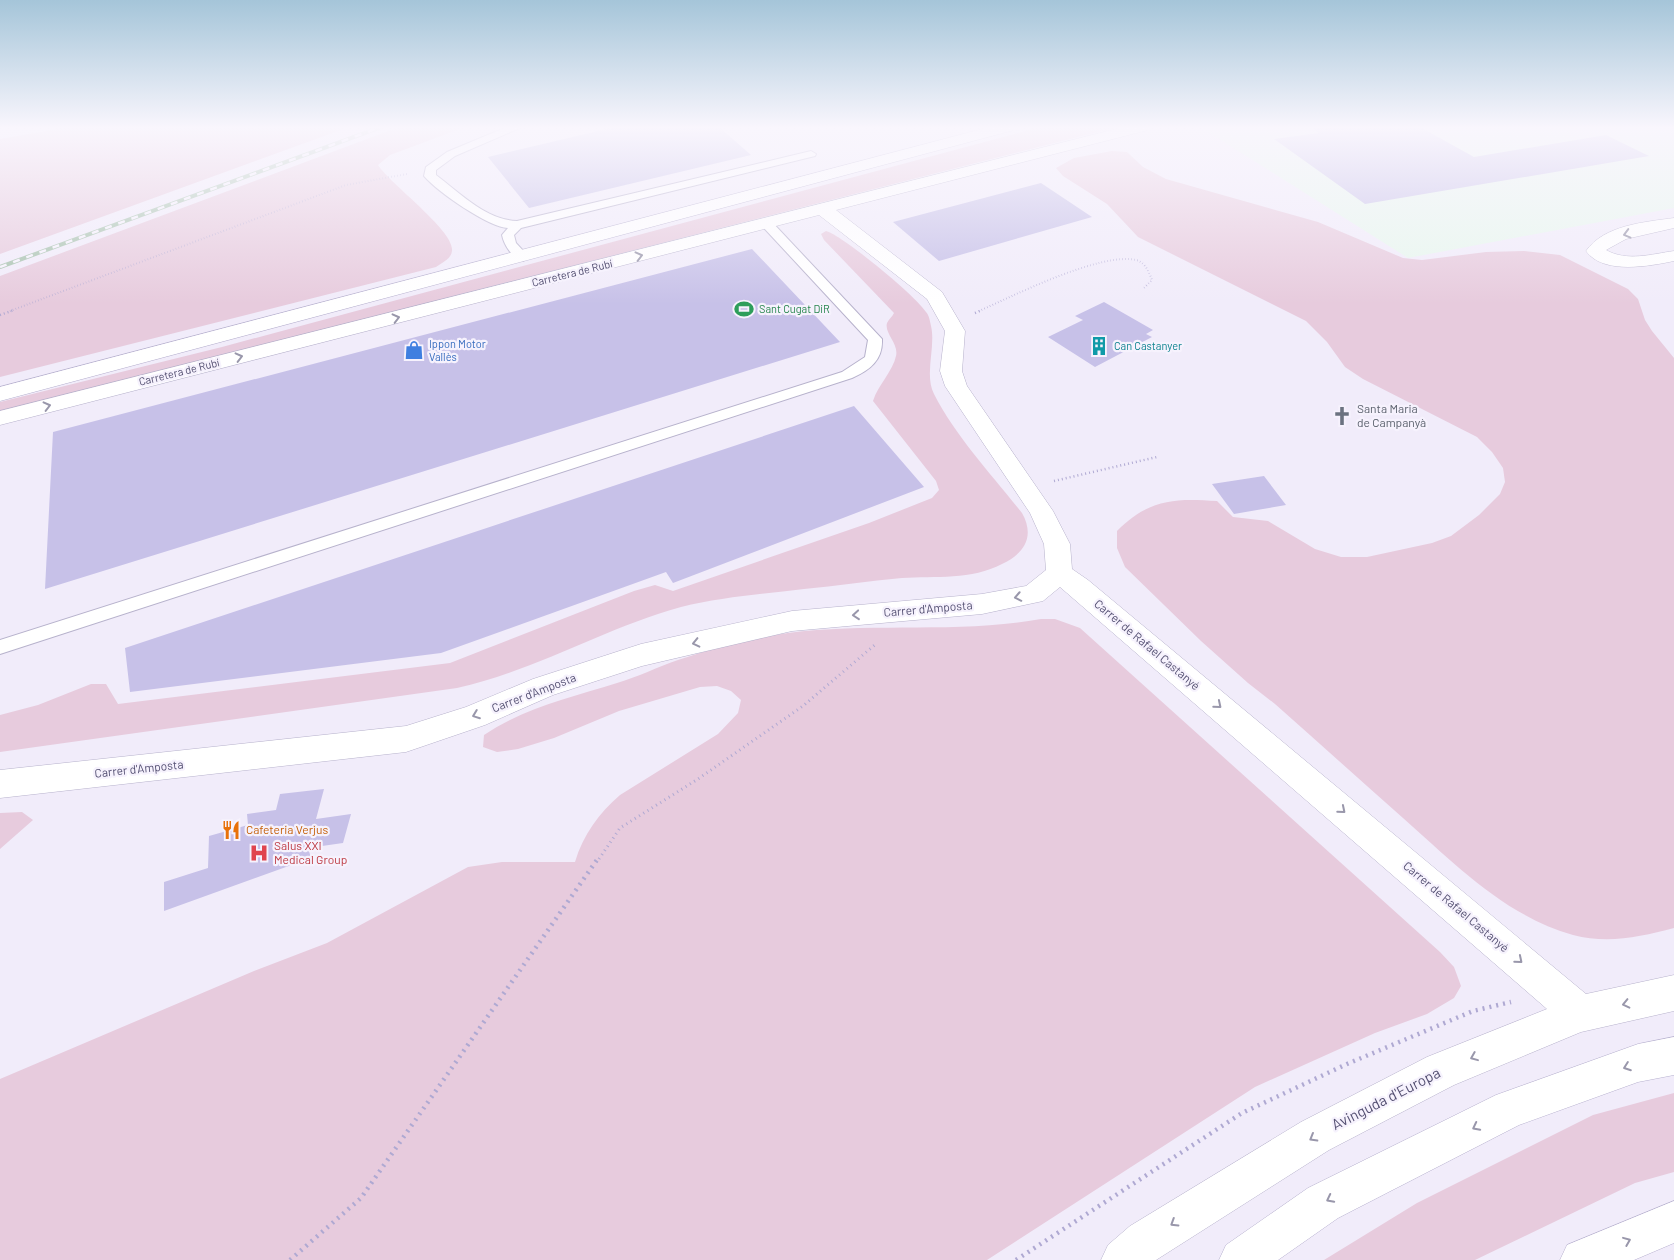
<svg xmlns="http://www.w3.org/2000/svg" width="1674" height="1260" font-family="Barlow,sans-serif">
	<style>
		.education { fill: #e8f7ee }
		.green { fill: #e7cbdd }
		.building { fill: #c7c1e8 }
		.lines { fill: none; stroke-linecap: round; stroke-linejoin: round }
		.lane-casing { stroke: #b7b2cc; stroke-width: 2 }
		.street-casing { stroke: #b7b2cc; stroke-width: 1 }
		.secondary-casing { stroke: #b6b0ce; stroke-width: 1 }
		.path-far3 { stroke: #afa9d2; stroke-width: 2; stroke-dasharray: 0.5 2.5; stroke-linecap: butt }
		.path-far2 { stroke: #afa9d2; stroke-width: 2.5; stroke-dasharray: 1 3; stroke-linecap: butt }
		.path-far1 { stroke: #afa9d2; stroke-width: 3; stroke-dasharray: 1 4; stroke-linecap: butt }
		.path { stroke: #afa9d2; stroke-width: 4.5; stroke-dasharray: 2 5; stroke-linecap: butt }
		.lane { fill: #fff; fill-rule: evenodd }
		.street { fill: #fff; fill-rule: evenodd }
		.secondary { fill: #fff; fill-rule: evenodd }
		.rail-casing { stroke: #aac4b1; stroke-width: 4 }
		.rail { stroke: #f6f2fd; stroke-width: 2.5; stroke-dasharray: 7; stroke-linecap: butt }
		.oneway { stroke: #9997ab }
		.labels { text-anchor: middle; stroke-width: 4.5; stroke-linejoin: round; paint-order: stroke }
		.far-street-label { font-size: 11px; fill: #555173; stroke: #f6f2fd }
		.far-leisure-label { font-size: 11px; fill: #27864d; stroke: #f6f2fd; text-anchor: start }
		.far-shop-label { font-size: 11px; fill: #366cbe; stroke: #f6f2fd; text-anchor: start }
		.far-culture-label { font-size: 11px; fill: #0d838f; stroke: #f6f2fd; text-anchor: start }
		.worship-label { font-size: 12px; fill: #5b616d; stroke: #f6f2fd; text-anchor: start }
		.street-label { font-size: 12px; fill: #555173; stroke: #f6f2fd }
		.food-label { font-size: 12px; fill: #c56008; stroke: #f6f2fd; text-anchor: start }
		.health-label { font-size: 12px; fill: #be3a42; stroke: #f6f2fd; text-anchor: start }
		.near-street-label { font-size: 15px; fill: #555173; stroke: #f6f2fd }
	</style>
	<rect width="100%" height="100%" fill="#f1ecfa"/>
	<path class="education" d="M 1200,127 L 1674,127 L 1674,208 L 1408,258 Z"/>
	<path class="green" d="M 69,127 L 349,127 L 0,254 L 0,139 Z
		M 399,127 L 465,127 L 390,155 L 378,165 C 391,185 455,231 452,251 C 451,259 443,262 436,267 L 0,377 L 0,276 Z
		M 1040,127 L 1117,127 L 0,412 L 0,402 L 222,347 Z
		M 1112,151 L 1127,152 L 1143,167 L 1166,179 L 1318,222 L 1403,258 L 1422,260 L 1486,252 L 1524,251 L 1560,255 L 1628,289 L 1638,299 L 1645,320 L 1652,331 L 1674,358 L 1674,928 C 1640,937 1608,944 1573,935 C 1505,916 1454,863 1403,818 C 1360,780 1318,742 1275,704 L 1248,683 L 1201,641 L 1125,567 L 1117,548 L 1117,531 C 1149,499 1174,498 1217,501 L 1233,517 L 1268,521 L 1315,549 L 1341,557 L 1367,557 L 1432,543 L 1451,536 L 1479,515 L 1500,494 L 1505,482 L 1503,468 L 1492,452 L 1477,437 L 1363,379 L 1345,367 L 1327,342 L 1306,321 L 1138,237 L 1107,204 L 1063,176 L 1056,168 L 1074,158 Z
		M 826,231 C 842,235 916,296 926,312 C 929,315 930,321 931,326 C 936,347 924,374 934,394 C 956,437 992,475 1022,513 C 1035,536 1025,553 1002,564 C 972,580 935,576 902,578 C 869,581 836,586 804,589 C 762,594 721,597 681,607 C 604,628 535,671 457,688 L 0,752 L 0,715 L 38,705 L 91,684 L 106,684 L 118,704 L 450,663 L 634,591 L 655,585 L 673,591 L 869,523 L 932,498 L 939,490 L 936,481 L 873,401 C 878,385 893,371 896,356 C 899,344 884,333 887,323 C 889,319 892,317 894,313 L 824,240 L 821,234 Z
		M 1041,619 L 1055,619 L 1080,628 L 1440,952 L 1454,967 L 1461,986 L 1454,998 L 1427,1014 L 1375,1033 L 1255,1087 L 987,1260 L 0,1260 L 0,1079 L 254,971 L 327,943 L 468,867 L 502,862 L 575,862 C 583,835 599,813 620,795 L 718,734 L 738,713 L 741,700 L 731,691 L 717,686 L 700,687 L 619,711 L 554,738 L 518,749 L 497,752 L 483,747 L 484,735 C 524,708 572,697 617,683 C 638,677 657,667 678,660 C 713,648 751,638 788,633 C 872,622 958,634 1041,619 Z
		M 22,812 L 33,820 L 0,849 L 0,813 Z
		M 1674,1093 L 1674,1172 L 1635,1183 L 1475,1260 L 1324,1260 L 1417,1203 L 1593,1115 Z"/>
	<path class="building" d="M 615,127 L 719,127 L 751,155 L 529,208 L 488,157 Z
		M 1310,127 L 1420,127 L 1474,157 L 1606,135 L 1649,156 L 1365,204 L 1274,139 L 1319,133 Z
		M 1041,183 L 1092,217 L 939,261 L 893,222 Z
		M 752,249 L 840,342 L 45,589 L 53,432 Z
		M 1104,302 L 1153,330 L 1146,334 L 1152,337 L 1095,367 L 1048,337 L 1083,320 L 1075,316 Z
		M 854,406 L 924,487 L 673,583 L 666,572 L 441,653 L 130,692 L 125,648 Z
		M 1264,476 L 1286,505 L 1234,514 L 1212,484 Z
		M 324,789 L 316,819 L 351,814 L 343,843 L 308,848 L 311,858 L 164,911 L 164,882 L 208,868 L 209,836 L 248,825 L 247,814 L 276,810 L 280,794 Z"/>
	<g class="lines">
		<g class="lane-casing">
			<path id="lane" d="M 507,127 L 522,127 L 455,156 L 436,170 L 436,175 C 460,193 486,220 517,221 L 811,151 L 816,154 L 815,156 L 521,228 L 514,235 L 516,243 L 529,257 L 523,261 C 512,258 504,245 502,235 L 508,228 C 488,227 438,192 424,176 L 426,167 L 447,152 Z
				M 767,220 L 771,221 L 882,339 C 883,360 870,370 852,378 L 0,654 L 0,640 L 842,372 L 865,357 L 868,340 L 763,227 L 761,224 Z"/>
		</g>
		<g class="street-casing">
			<path id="street" d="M 1124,127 L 1150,127 L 1148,130 L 836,210 L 942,292 L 965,331 L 962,371 L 967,386 L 1053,511 L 1070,544 L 1072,569 L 1088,580 L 1586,994 L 1674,975 L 1674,1011 L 1581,1032 L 1454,1085 L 1329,1150 L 1156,1260 L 1101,1260 L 1108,1245 L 1130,1226 L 1301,1122 L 1427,1057 L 1547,1009 L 1060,587 L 1043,601 L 982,614 L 792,631 L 642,666 L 553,695 L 485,725 L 406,752 L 0,798 L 0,770 L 406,726 L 466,707 L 533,679 L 641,644 L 792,611 L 982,594 L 1026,586 L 1046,570 L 1044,544 L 1030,513 L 945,386 L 940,371 L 945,331 L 927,299 L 819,215 L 0,425 L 0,411 Z
				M 1674,218 L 1674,228 L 1626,239 L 1606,250 C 1627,262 1652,254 1674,251 L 1674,261 C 1650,266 1603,275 1586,251 C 1604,225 1645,222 1674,218 Z"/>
		</g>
		<g class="secondary-casing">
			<path id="secondary" d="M 990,127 L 1016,127 L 1014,130 L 0,401 L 0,387 Z
				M 1674,1037 L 1674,1075 L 1638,1082 L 1519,1125 L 1338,1218 L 1278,1260 L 1219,1260 L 1226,1245 L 1308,1188 L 1496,1095 L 1638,1044 Z
				M 1674,1201 L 1674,1243 L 1634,1260 L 1560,1260 L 1567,1245 Z"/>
		</g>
		<path class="path-far3" d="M 10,311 L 346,185 L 407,174
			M 979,311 C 1013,296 1100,252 1136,260 C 1145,262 1149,272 1152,280 L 1143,289"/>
		<path class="path-far2" d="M 975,313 L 982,310
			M 0,315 L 14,310
			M 1054,481 L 1157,457"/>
		<path class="path-far1" d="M 599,859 L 620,828 L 698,779 L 803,706 L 877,643"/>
		<path class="path" d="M 290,1260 L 361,1198 L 599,857
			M 1016,1260 L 1242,1113 L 1347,1064 L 1473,1011 L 1511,1002"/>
		<use href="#lane" class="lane"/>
		<use href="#street" class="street"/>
		<use href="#secondary" class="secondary"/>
		<g class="rail-casing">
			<path id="rail" d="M 0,267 L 381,127"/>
		</g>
		<use href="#rail" class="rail"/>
	</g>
	<defs><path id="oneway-chevron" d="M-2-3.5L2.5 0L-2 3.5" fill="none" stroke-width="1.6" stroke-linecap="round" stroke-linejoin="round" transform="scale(1.25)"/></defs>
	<g class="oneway">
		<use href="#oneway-chevron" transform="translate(1627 234) rotate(165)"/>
		<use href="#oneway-chevron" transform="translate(639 256) rotate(-14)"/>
		<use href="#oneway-chevron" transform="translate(396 318) rotate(-14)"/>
		<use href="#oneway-chevron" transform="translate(239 357) rotate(-14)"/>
		<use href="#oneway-chevron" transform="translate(47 406) rotate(-14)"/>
		<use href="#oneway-chevron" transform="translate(1018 597) rotate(169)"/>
		<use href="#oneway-chevron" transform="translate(856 615) rotate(175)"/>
		<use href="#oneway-chevron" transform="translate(696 643) rotate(167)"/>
		<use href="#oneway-chevron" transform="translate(1218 705) rotate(40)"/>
		<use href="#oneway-chevron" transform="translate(476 715) rotate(159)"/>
		<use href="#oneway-chevron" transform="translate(1342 810) rotate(40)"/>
		<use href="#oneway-chevron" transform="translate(1519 960) rotate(40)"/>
		<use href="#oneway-chevron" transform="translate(1626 1004) rotate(167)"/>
		<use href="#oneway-chevron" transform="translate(1474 1057) rotate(158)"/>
		<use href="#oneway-chevron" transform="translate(1627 1067) rotate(160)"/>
		<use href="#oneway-chevron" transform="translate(1476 1127) rotate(153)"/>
		<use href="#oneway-chevron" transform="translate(1313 1138) rotate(150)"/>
		<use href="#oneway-chevron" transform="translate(1330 1199) rotate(153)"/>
		<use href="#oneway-chevron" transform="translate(1174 1223) rotate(148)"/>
		<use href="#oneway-chevron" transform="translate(1627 1241) rotate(-22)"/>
	</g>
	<linearGradient id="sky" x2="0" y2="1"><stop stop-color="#a5c5d9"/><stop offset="0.42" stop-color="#f9f6fd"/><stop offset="1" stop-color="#f9f6fd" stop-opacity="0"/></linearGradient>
	<rect width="1674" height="304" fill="url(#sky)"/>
	<defs>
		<g id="stadium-bare" transform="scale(1.5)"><path d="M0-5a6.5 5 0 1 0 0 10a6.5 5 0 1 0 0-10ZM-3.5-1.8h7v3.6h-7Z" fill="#2e9e5b" stroke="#f6f2fd" stroke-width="2.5" paint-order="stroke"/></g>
		<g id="building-bare" transform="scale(1.5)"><path d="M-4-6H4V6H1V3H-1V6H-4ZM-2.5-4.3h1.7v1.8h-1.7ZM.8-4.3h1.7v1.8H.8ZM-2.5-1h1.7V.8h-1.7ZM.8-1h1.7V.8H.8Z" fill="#0f9aa8" stroke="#f6f2fd" stroke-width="2.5" paint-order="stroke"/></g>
		<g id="shop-bare" transform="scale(1.5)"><path d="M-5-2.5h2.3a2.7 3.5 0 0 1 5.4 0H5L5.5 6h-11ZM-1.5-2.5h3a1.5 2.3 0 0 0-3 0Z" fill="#3f7fe0" stroke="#f6f2fd" stroke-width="2.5" paint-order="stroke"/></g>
		<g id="church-bare" transform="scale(1.5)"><path d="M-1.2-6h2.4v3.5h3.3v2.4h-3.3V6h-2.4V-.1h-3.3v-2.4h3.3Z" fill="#6b7280" stroke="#f6f2fd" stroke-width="2.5" paint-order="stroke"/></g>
		<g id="restaurant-bare" transform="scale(1.5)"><path d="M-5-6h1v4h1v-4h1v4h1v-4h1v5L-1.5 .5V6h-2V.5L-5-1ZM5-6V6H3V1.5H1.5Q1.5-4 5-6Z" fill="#e8710a" stroke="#f6f2fd" stroke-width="2.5" paint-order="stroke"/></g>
		<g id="hospital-bare" transform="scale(1.5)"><path d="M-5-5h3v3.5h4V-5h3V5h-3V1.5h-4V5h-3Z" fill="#e0444e" stroke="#f6f2fd" stroke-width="2.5" paint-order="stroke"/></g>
	</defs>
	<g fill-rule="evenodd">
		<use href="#stadium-bare" x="744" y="309"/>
		<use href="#building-bare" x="1099" y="346"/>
		<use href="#shop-bare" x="414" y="350"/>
		<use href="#church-bare" x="1342" y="416"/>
		<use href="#restaurant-bare" x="231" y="830"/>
		<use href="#hospital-bare" x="259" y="853"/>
	</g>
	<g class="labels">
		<g class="far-street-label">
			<text transform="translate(572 273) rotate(-14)" y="4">Carretera de Rubí</text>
			<text transform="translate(179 372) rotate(-14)" y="4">Carretera de Rubí</text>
		</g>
		<g class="far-leisure-label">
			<text x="759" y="313">Sant Cugat DiR</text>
		</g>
		<g class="far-shop-label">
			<text x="429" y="348">Ippon Motor<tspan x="429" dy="13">Vallès</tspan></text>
		</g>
		<g class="far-culture-label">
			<text x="1114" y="350">Can Castanyer</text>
		</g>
		<g class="worship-label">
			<text x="1357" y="413">Santa Maria<tspan x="1357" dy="14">de Campanyà</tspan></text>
		</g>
		<g class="street-label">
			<text transform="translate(928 609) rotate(-5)" y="4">Carrer d'Amposta</text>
			<text transform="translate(1147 645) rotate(40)" y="4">Carrer de Rafael Castanyé</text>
			<text transform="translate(534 693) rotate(-21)" y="4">Carrer d'Amposta</text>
			<text transform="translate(139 769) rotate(-6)" y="4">Carrer d'Amposta</text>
			<text transform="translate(1456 907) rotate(40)" y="4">Carrer de Rafael Castanyé</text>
		</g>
		<g class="food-label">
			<text x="246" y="834">Cafeteria Verjus</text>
		</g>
		<g class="health-label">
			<text x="274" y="850">Salus XXI<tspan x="274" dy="14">Medical Group</tspan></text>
		</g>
		<g class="near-street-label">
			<text transform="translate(1386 1099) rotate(-27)" y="5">Avinguda d'Europa</text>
		</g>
	</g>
</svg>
